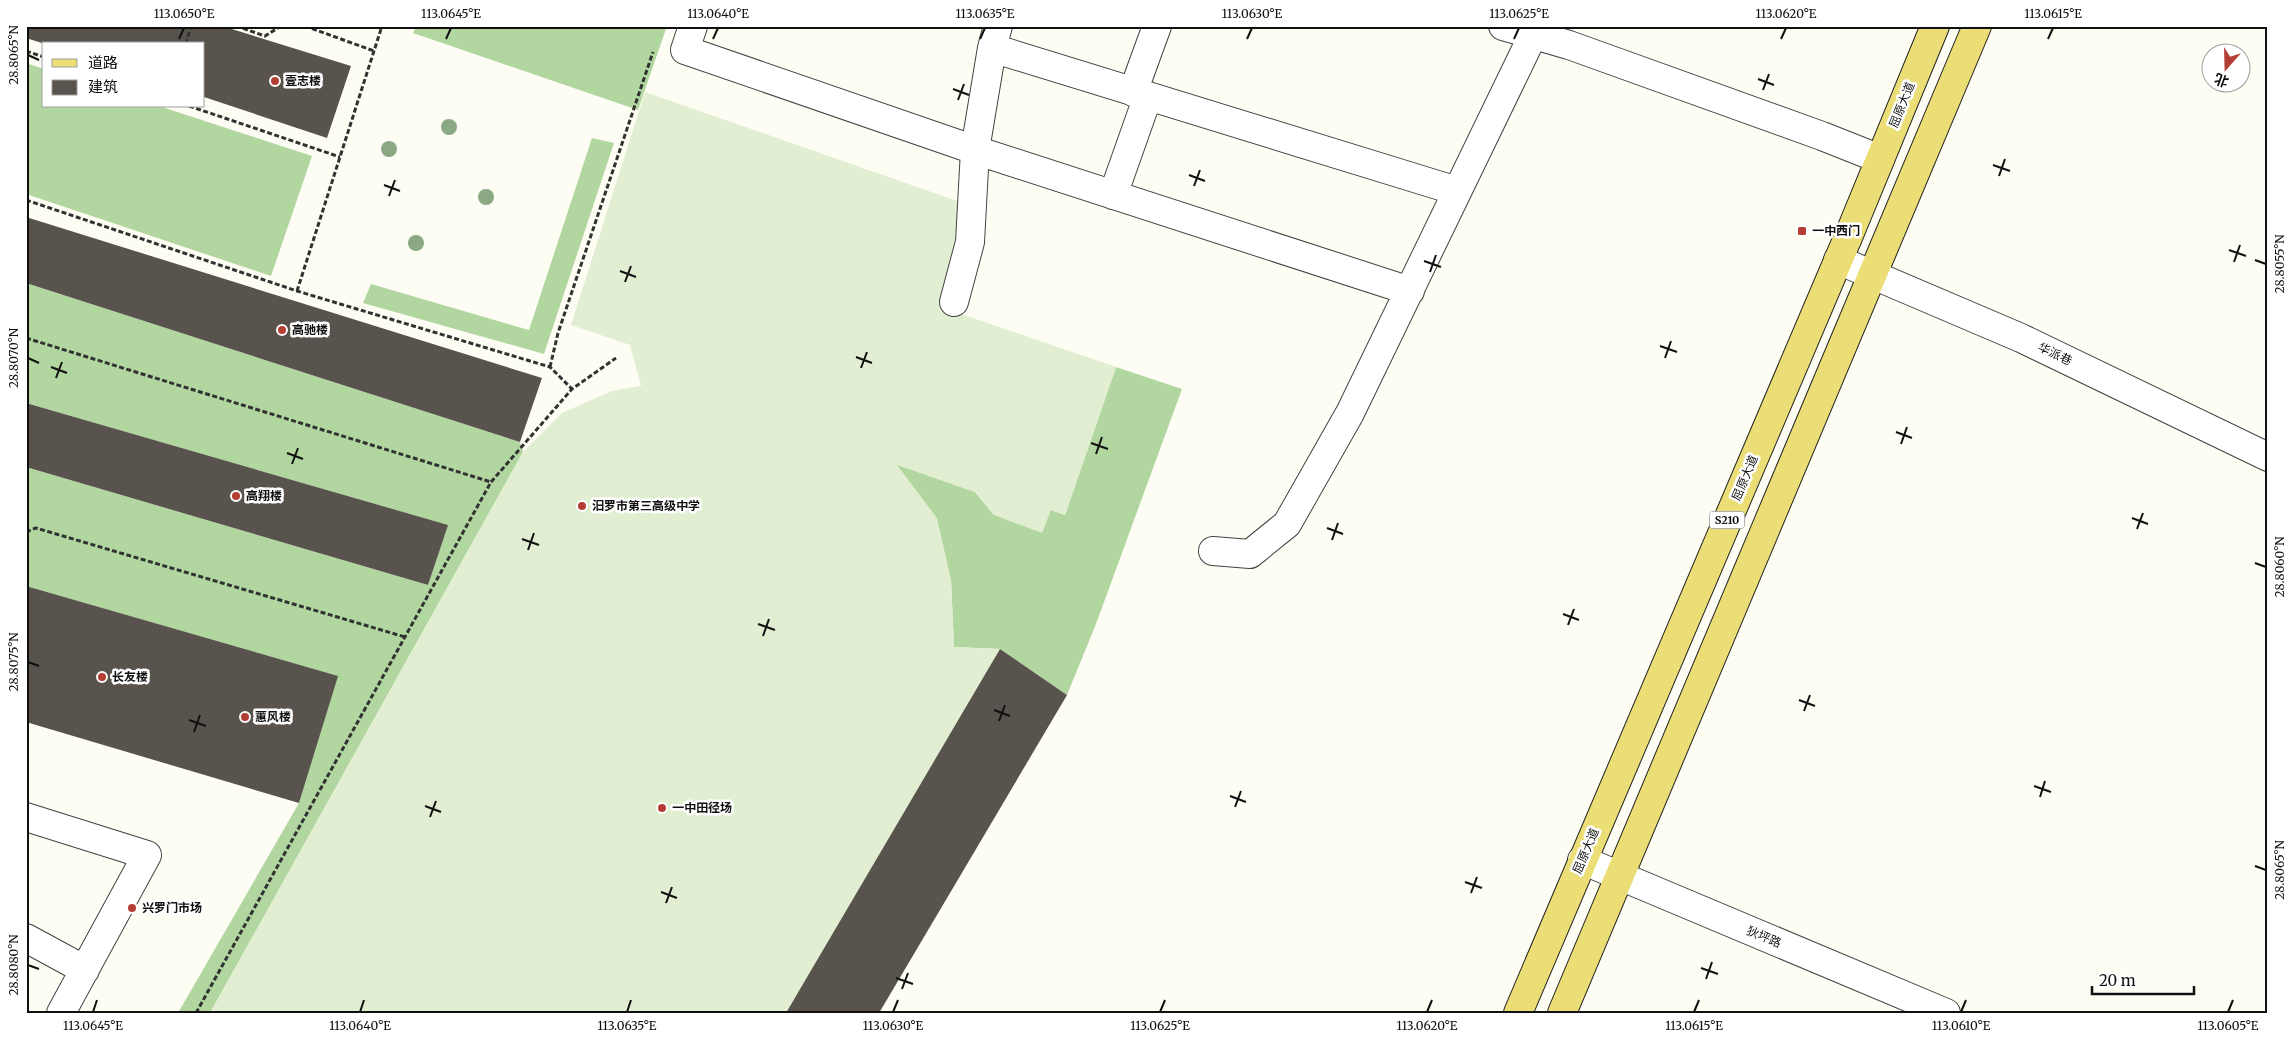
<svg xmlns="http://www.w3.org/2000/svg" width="2294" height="1039" font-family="Merriweather,'Noto Sans SC',serif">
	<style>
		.forest { fill: #b2d6a0 }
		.pitch { fill: #e1eed1 }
		.building { fill: #58534d }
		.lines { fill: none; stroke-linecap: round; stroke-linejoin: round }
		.minor-casing { stroke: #434343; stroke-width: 30 }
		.major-casing { stroke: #212121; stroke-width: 30 }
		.path { stroke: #323232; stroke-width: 3; stroke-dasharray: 5 2.5; stroke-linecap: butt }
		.minor { stroke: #fff; stroke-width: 28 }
		.major { stroke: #ecde76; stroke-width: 28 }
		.tree { fill: #8aa882 }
		.ticks { fill: none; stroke: #101010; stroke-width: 2 }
		.poi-dot { fill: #b43d34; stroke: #fff; stroke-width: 2 }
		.labels { text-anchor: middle; stroke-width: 5; stroke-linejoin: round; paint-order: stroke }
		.shield { fill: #fff; stroke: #585858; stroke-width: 1 }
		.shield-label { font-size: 11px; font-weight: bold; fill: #101010 }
		.poi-label { font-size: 12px; font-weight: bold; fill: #101010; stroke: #fff; text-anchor: start }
		.street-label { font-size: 12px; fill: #101010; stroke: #fff }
		.neatline { fill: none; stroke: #101010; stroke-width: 2 }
		.ticks-label { font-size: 12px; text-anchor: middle; fill: #101010 }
	</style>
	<rect width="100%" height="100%" fill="#fefdf4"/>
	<path class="forest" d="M 416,26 L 667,26 L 638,110 L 413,33 Z
		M 26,63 L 44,69 L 44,106 L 159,106 L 312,156 L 271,276 L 26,194 Z
		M 592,138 L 614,143 L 544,354 L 363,303 L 371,284 L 529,330 Z
		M 26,283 L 520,442 L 523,452 L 210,1013 L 178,1013 L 299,803 L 337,676 L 26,586 L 26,467 L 428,585 L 447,525 L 26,403 Z
		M 1116,367 L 1182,389 L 1096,624 L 1067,695 L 1000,649 L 954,647 L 951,580 L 896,464 L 975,492 L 994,515 L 1051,510 L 1065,515 Z"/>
	<path class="pitch" d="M 645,92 L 963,203 L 958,257 L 944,308 L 1116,367 L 1065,515 L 1051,510 L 1042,533 L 994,515 L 975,492 L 897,465 L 937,518 L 951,580 L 954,647 L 1000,649 L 1067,695 L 879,1013 L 210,1013 L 523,452 L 562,413 L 612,391 L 641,386 L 630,345 L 571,325 Z"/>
	<path class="building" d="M 26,26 L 222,26 L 351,66 L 327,138 L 204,97 L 204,44 L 45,44 L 26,38 Z
		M 26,217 L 542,378 L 520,442 L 26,283 Z
		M 26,403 L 448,525 L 428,585 L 26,467 Z
		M 26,586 L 338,676 L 299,803 L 26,722 Z
		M 1000,649 L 1067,695 L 879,1013 L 786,1013 Z"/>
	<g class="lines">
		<g class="minor-casing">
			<path id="minor" d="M 693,26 L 685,50 L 975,150 L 1410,291
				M 1503,26 L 1569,45 L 1822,136 L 1880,159
				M 992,48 L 1457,191
				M 1133,92 L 1157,26
				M 1113,195 L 1148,96
				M 1838,260 L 2021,338 L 2268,457
				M 954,302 L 970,242 L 975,150 L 992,48 L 998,26
				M 1213,551 L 1250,554 L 1287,524 L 1350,413 L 1533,35
				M 26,817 L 147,855 L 61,1013
				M 1582,860 L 1946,1013
				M 26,938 L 85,970"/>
		</g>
		<g class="major-casing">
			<path id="major" d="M 1518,1013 L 1849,235 L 1935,26
				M 1562,1013 L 1977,26"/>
		</g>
		<path class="path" d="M 236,26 L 265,36 L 281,26
			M 305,26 L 374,51
			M 186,44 L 191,26
			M 26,51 L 44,57
			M 189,106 L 340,157
			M 26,200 L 297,291 L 550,367 L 572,389
			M 297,291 L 382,26
			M 26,338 L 491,482
			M 550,367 L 558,333 L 653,52
			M 26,532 L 36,528 L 405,637
			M 196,1013 L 491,482 L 572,389 L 616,358"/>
		<use href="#minor" class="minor"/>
		<use href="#major" class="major"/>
	</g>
	<g class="tree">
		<circle cx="449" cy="127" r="8"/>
		<circle cx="389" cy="149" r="8"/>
		<circle cx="486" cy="197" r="8"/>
		<circle cx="416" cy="243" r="8"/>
	</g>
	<path class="ticks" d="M 179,39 L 184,28M 446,39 L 451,28M 713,39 L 718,28M 980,39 L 985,28M 1247,39 L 1252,28M 1514,39 L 1519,28M 1781,39 L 1786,28M 2048,39 L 2053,28M 28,55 L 39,60M 1758,79 L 1774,85M 953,89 L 969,95M 1763,90 L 1769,74M 958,100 L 964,84M 1993,165 L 2010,171M 1189,175 L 1205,181M 1999,176 L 2005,159M 384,185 L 400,191M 1194,186 L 1200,170M 389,196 L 395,180M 2229,250 L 2246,256M 2255,260 L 2266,264M 1424,261 L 1441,267M 2234,262 L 2240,245M 620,271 L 636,277M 1430,272 L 1436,255M 625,282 L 631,266M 1660,346 L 1677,352M 856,357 L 872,363M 28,358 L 39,363M 1665,358 L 1671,341M 51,367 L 67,373M 861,368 L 867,352M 56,378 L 62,362M 1896,432 L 1912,438M 1091,443 L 1108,449M 1901,444 L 1907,427M 287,453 L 303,459M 1096,454 L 1102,437M 292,464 L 298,448M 2132,518 L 2148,524M 1327,528 L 1343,534M 2137,529 L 2143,513M 522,539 L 539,545M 1332,540 L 1338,523M 528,550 L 534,533M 2255,563 L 2266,567M 1563,614 L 1579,620M 758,624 L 775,630M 1568,625 L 1574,609M 763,636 L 769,619M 28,662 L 39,666M 1799,700 L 1815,706M 994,710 L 1010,716M 1804,711 L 1810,695M 189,720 L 206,726M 999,721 L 1005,705M 194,732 L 200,715M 2034,786 L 2051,792M 1230,796 L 1246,802M 2040,797 L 2045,781M 425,806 L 441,812M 1235,807 L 1241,791M 430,817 L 436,801M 2255,866 L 2266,870M 1465,882 L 1482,888M 661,892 L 677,898M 1471,893 L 1477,877M 666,903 L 672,887M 28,965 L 39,969M 1701,968 L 1718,974M 896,978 L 913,984M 1706,979 L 1712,962M 902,989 L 908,973M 93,1012 L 97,1000M 360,1012 L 364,1000M 627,1012 L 631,1000M 893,1012 L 898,1000M 1160,1012 L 1165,1000M 1427,1012 L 1432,1000M 1694,1012 L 1699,1000M 1961,1012 L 1966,1000M 2228,1012 L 2233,1000"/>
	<g class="poi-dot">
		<circle cx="275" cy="81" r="5"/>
		<rect x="1797" y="226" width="10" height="10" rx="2.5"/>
		<circle cx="282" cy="330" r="5"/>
		<circle cx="236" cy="496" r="5"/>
		<circle cx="582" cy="506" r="5"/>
		<circle cx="102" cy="677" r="5"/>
		<circle cx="245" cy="717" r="5"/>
		<circle cx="662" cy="808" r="5"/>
		<circle cx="132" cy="908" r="5"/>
	</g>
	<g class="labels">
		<rect class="shield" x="1709.5" y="511.5" width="35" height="17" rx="4"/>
		<g class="shield-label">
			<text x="1727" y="524">S210</text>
		</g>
		<g class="poi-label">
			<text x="285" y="85">壹志楼</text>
			<text x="1812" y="235">一中西门</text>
			<text x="292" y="334">高驰楼</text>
			<text x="246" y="500">高翔楼</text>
			<text x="592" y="510">汨罗市第三高级中学</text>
			<text x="112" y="681">长友楼</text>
			<text x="255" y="721">蕙风楼</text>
			<text x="672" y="812">一中田径场</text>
			<text x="142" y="912">兴罗门市场</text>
		</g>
		<g class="street-label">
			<text transform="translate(1902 105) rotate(-68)" y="4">屈原大道</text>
			<text transform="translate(2055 354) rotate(26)" y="4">华派巷</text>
			<text transform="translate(1745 478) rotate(-67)" y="4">屈原大道</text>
			<text transform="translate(1586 851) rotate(-67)" y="4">屈原大道</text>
			<text transform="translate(1764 937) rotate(23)" y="4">狄坪路</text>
		</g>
	</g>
	<rect width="2294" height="1039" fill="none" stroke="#ffffff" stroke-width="55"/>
	<rect x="42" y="42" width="162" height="65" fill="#ffffff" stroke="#9f9f9f"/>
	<rect x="52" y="59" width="25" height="8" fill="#ecde76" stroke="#9f9f9f"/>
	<text x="88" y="68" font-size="15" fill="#101010">道路</text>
	<rect x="52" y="80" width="25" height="15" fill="#58534d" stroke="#9f9f9f"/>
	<text x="88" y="92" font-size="15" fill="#101010">建筑</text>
	<g transform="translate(2226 68) rotate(200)"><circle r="24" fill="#ffffff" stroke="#9f9f9f"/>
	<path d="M0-4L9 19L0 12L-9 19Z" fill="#b43d34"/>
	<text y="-8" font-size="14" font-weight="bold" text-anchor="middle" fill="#101010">北</text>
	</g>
	<path d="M2092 986v8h102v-8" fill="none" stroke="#101010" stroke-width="2.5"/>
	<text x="2099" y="986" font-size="15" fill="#101010" stroke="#ffffff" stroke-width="4" paint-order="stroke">20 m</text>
	<rect x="28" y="28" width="2238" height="984" class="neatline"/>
	<g class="ticks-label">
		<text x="184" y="18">113.0650°E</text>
		<text x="451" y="18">113.0645°E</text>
		<text x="718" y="18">113.0640°E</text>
		<text x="985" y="18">113.0635°E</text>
		<text x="1252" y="18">113.0630°E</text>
		<text x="1519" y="18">113.0625°E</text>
		<text x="1786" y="18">113.0620°E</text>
		<text x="2053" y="18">113.0615°E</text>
		<text transform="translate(14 55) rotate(-90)" y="4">28.8065°N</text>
		<text transform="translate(2280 264) rotate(-90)" y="4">28.8055°N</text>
		<text transform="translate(14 358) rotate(-90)" y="4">28.8070°N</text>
		<text transform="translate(2280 567) rotate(-90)" y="4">28.8060°N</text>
		<text transform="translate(14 662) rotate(-90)" y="4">28.8075°N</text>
		<text transform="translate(2280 870) rotate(-90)" y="4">28.8065°N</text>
		<text transform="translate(14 965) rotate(-90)" y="4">28.8080°N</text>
		<text x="93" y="1030">113.0645°E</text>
		<text x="360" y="1030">113.0640°E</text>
		<text x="627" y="1030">113.0635°E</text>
		<text x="893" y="1030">113.0630°E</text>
		<text x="1160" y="1030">113.0625°E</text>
		<text x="1427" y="1030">113.0620°E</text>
		<text x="1694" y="1030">113.0615°E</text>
		<text x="1961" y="1030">113.0610°E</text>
		<text x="2228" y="1030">113.0605°E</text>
	</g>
</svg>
